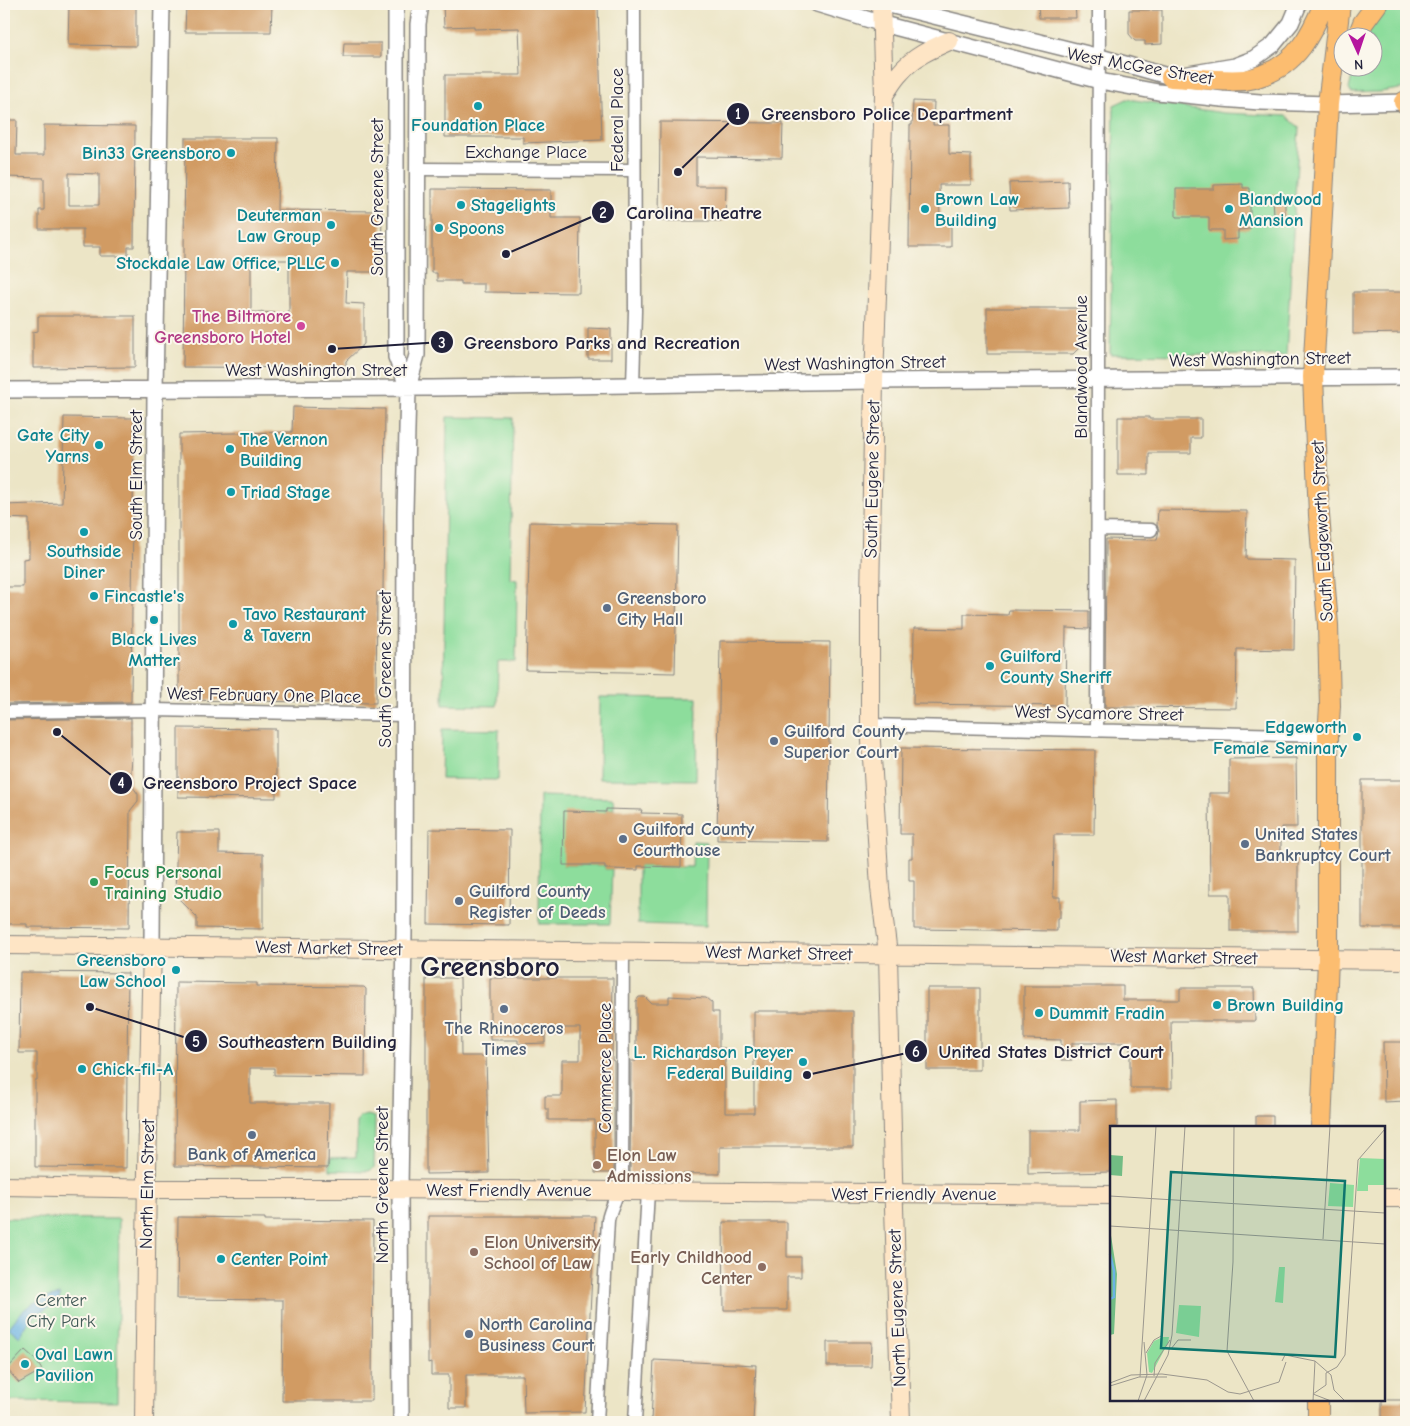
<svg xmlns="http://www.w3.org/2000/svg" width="1410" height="1426" font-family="'Comic Neue',sans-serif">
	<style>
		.green { fill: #8ddd9c; stroke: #58806c }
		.water { fill: #6bb3e3; stroke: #466a8f }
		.building { fill: #d19b64; fill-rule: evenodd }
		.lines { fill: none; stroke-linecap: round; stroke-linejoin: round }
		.minor-casing { stroke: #878480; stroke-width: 15 }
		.tertiary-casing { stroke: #878480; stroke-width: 18 }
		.secondary-casing { stroke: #878480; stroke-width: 20 }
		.primary-casing { stroke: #878480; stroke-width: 22 }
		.minor { stroke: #fff; stroke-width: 12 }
		.tertiary { stroke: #fff; stroke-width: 15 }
		.secondary { stroke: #fee5c5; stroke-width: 18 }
		.primary { stroke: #fcbd6f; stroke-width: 20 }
		.culture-dot { fill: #0f9aa8; stroke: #fbf7ec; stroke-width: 2 }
		.hotel-dot { fill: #d1479c; stroke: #fbf7ec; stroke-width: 2 }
		.service-dot { fill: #5c6f8a; stroke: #fbf7ec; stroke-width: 2 }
		.leisure-dot { fill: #2e9e5b; stroke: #fbf7ec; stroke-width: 2 }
		.education-dot { fill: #8d6e63; stroke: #fbf7ec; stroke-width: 2 }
		.labels { text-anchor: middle; stroke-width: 4; stroke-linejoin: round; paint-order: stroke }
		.street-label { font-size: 18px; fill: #22223b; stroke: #fbf7ec }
		.culture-label { font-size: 18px; font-weight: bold; fill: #0d838f; stroke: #fbf7ec; text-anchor: start }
		.hotel-label { font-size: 18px; font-weight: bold; fill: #b23c85; stroke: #fbf7ec; text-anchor: end }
		.service-label { font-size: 18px; font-weight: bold; fill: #4e5e75; stroke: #fbf7ec; text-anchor: start }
		.leisure-label { font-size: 18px; font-weight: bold; fill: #27864d; stroke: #fbf7ec; text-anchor: start }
		.education-label { font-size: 18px; font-weight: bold; fill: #785e54; stroke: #fbf7ec; text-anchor: start }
		.park-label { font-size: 18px; fill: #425a58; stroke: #fbf7ec }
		.town-label { font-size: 28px; font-weight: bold; fill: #22223b; stroke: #fbf7ec }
		.inset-river { fill: none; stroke: #6bb3e3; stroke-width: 2.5 }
		.inset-road { fill: none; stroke: #9b978e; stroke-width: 1 }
		.view { fill: #0f766e; fill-opacity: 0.15; stroke: #0f766e; stroke-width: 2.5 }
		.inset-edge { fill: none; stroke: #22223b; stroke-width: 2.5 }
		.leader { fill: none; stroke: #22223b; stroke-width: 2 }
		.callout-dot { fill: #22223b; stroke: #fbf7ec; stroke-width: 2 }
		.mark-label { font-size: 15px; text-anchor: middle; font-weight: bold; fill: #fff }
		.callout-label { font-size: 19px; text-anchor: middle; font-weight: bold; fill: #22223b; stroke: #fbf7ec; stroke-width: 4; stroke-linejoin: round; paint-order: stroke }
	</style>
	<rect width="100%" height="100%" fill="#fbf7ec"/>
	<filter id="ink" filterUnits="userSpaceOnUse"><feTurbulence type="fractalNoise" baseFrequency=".02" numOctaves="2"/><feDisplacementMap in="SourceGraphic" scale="10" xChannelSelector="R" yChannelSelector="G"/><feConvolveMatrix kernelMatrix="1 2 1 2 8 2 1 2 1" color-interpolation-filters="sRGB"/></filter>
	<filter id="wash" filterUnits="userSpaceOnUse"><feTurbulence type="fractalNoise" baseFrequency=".0096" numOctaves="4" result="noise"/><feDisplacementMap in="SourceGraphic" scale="20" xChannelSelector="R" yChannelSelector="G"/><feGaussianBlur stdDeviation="1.12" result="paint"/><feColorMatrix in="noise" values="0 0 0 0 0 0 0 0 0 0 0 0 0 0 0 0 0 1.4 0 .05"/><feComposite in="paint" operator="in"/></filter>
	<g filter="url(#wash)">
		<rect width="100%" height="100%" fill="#ece5c6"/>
		<path class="green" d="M 1384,4 L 1406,4 L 1406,88 L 1380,92 L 1351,93 L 1349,89 L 1354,68 L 1372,68 L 1372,38 L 1363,37 Z
			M 1127,99 L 1224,113 L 1286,116 L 1299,127 L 1286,356 L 1110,354 L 1114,105 Z
			M 447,417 L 513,418 L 510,579 L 517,580 L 516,662 L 498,662 L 497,706 L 443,705 Z
			M 600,697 L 697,698 L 696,780 L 599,779 Z
			M 442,729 L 499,730 L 498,780 L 441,779 Z
			M 540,796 L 613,798 L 614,809 L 606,809 L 606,812 L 563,865 L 605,865 L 605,869 L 612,869 L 610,924 L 539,924 Z
			M 693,841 L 707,842 L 706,926 L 638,924 L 638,866 L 692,867 Z
			M 367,1115 L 375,1117 L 374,1168 L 369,1171 L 330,1170 L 330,1158 L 356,1157 L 357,1123 L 360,1117 Z
			M 4,1218 L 119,1219 L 117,1402 L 4,1401 Z"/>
		<path class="water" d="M 61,1295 C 55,1308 48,1306 37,1314 C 29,1320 24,1329 20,1337 L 9,1328 C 23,1307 36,1298 61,1295 Z"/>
		<g id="blocks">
			<path class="building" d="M 69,4 L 136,4 L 136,46 L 68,45 Z
				M 186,4 L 272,4 L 271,32 L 185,32 Z
				M 443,4 L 598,4 L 602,140 L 523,143 L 523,137 L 445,137 L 445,75 L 521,75 L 519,28 L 474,29 L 474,26 L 444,27 Z
				M 1038,4 L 1075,4 L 1076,18 L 1039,18 Z
				M 1129,10 L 1162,10 L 1162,44 L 1145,45 L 1145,41 L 1135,41 L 1129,34 Z
				M 344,43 L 381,43 L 381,57 L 343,57 Z
				M 913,101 L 934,102 L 933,125 L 949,125 L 949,154 L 971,155 L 971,185 L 939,185 L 940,221 L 951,221 L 951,247 L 909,247 L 910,125 L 912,125 Z
				M 4,120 L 17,120 L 16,155 L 44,155 L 44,125 L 135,126 L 134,247 L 128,247 L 128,256 L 100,256 L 100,247 L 83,247 L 83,229 L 39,229 L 39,210 L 44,210 L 44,178 L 4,177 ZM 69,173 L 99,174 L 99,205 L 69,205 Z
				M 660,122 L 783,123 L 782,158 L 696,157 L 696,186 L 726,186 L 725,221 L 659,221 Z
				M 185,138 L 278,138 L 277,210 L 382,211 L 381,272 L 347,272 L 346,303 L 364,304 L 364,344 L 346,361 L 346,368 L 183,367 ZM 251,260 L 289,260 L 289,313 L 251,312 Z
				M 1068,181 L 1069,208 L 1010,210 L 1009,183 Z
				M 1243,184 L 1243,188 L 1250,188 L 1250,229 L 1238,230 L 1238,239 L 1223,240 L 1223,230 L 1209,230 L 1209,217 L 1176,217 L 1176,189 L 1214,189 L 1214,185 Z
				M 432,189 L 551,190 L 551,218 L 580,218 L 579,293 L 484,292 L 484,284 L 461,284 L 461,281 L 437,281 L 437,273 L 432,273 Z
				M 1273,195 L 1285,195 L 1285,217 L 1274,217 Z
				M 1353,292 L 1406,292 L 1406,333 L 1353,334 Z
				M 987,308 L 1079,308 L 1080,347 L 1073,354 L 987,354 Z
				M 38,316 L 135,316 L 135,367 L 33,368 L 33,332 L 38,331 Z
				M 588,328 L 611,329 L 611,359 L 588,359 Z
				M 293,407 L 385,409 L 383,592 L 377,592 L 376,703 L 179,700 L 179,434 L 292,432 Z
				M 64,417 L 134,418 L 131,702 L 4,704 L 4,587 L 23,587 L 23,559 L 29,558 L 29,519 L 4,518 L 4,505 L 62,503 Z
				M 1118,417 L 1149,417 L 1149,419 L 1201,419 L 1201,438 L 1191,438 L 1191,453 L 1149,453 L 1149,475 L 1118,475 Z
				M 1158,510 L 1247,511 L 1246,559 L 1295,560 L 1294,650 L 1237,649 L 1236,708 L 1105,707 L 1106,539 L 1157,540 L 1159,530 L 1157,525 Z
				M 530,522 L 678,525 L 675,673 L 526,670 Z
				M 1009,610 L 1089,611 L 1089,629 L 1066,628 L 1065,706 L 913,704 L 914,628 L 964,629 L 964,614 L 1008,615 Z
				M 720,641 L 830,642 L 828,842 L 717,840 Z
				M 131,718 L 131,754 L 132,758 L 130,783 L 138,794 L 138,801 L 130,811 L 129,928 L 27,927 L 27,924 L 4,924 L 4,720 Z
				M 178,728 L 276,729 L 276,798 L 178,797 Z
				M 901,748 L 1095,750 L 1094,835 L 1054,835 L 1053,897 L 1060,897 L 1060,918 L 1057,918 L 1057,931 L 914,929 L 914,881 L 909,881 L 909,858 L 912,858 L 912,834 L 900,834 Z
				M 1296,758 L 1297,827 L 1281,827 L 1281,860 L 1298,860 L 1298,931 L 1230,931 L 1230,894 L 1210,894 L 1209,793 L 1229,793 L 1229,759 Z
				M 1362,780 L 1406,780 L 1406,928 L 1362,928 Z
				M 606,809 L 642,810 L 641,813 L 682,814 L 681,867 L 638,866 L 638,870 L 612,869 L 605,869 L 605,865 L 563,865 L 564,811 L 606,812 Z
				M 429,829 L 510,830 L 509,925 L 428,924 Z
				M 177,832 L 219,832 L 219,853 L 263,854 L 263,929 L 197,928 L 197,917 L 175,895 Z
				M 20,972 L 128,973 L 126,1168 L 35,1167 L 35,1080 L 37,1080 L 37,1053 L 19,1053 Z
				M 426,978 L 460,978 L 461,1056 L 486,1056 L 489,1173 L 426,1174 Z
				M 490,978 L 613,978 L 612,1060 L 614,1061 L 614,1173 L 595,1173 L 595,1120 L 548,1120 L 548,1109 L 545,1109 L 545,1096 L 562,1096 L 562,1060 L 580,1060 L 580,1028 L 545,1028 L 545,1043 L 518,1044 L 518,1040 L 490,1040 Z
				M 176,982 L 257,983 L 257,986 L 364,987 L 366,989 L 365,1076 L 274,1075 L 274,1068 L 250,1068 L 250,1103 L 329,1103 L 328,1168 L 175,1166 Z
				M 1024,986 L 1123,986 L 1123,1000 L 1180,1000 L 1180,988 L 1254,988 L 1255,1021 L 1171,1021 L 1172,1088 L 1130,1088 L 1130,1043 L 1072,1043 L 1072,1060 L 1061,1060 L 1061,1040 L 1024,1039 Z
				M 927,988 L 980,988 L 980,1070 L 927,1070 Z
				M 669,996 L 706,998 L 712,1003 L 712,1012 L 719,1012 L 719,1048 L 725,1048 L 725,1113 L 754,1113 L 754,1011 L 853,1011 L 853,1147 L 720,1147 L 720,1174 L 630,1173 L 631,1061 L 636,1061 L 636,1001 L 639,997 L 645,997 L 651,1003 L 669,1003 Z
				M 1383,1042 L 1406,1042 L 1406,1101 L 1384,1102 Z
				M 1117,1100 L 1117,1127 L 1111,1127 L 1111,1172 L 1028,1174 L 1028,1130 L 1080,1130 L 1080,1101 Z
				M 1256,1116 L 1273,1116 L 1273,1127 L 1256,1127 Z
				M 428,1216 L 595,1216 L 585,1412 L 524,1413 L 523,1375 L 466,1375 L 466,1408 L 449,1408 L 449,1375 L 431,1375 L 431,1362 L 428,1363 Z
				M 178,1217 L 265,1218 L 265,1220 L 373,1221 L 372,1401 L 282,1401 L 283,1300 L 177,1299 Z
				M 723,1222 L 787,1222 L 787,1257 L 801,1257 L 801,1277 L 787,1277 L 787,1310 L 724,1310 Z
				M 827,1342 L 872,1342 L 871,1366 L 827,1366 Z
				M 25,1350 L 35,1359 L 42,1370 L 19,1383 L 7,1369 Z
				M 654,1360 L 756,1365 L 753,1422 L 651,1421 Z
				M 1382,1400 L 1406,1400 L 1406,1422 L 1382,1422 Z"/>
		</g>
	</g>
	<g filter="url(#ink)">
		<use href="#blocks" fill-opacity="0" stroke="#878480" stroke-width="1"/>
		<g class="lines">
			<g class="minor-casing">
				<path id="minor" d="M 418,169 L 634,170
					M 633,386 L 635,311 L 634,4
					M 1098,529 L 1151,530
					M 4,712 L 154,710 L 404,715
					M 870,725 L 1328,736
					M 1097,730 L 1099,4
					M 597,1422 L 608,1220 C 611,1205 620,1192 622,1177 L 623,951
					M 635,1422 L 648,1191"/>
			</g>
			<g class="tertiary-casing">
				<path id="tertiary" d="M 396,4 L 396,357 L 408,388
					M 817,4 L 883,24 L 1100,81 L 1158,92 L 1222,99 L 1260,102 L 1328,104 L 1406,102
					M 885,4 L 1100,57 L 1171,77 L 1235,66 L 1253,59 L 1273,45 L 1291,23 L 1299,4
					M 4,390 L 432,388 L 874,381 L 1406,377
					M 152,946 L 155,389 L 162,4
					M 401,1422 L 400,1189 L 404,932 L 405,511 L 408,388 L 417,355 L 418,24 L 421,4"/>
			</g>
			<g class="secondary-casing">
				<path id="secondary" d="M 881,4 L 884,95 L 874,381 L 870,597 L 870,725 L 880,888 L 888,954 L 893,1177 L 901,1422
					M 884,95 C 889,88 894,79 900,73 C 913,57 931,49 949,41
					M 4,945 L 1406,960
					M 4,1186 L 167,1189 L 377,1189 L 1111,1195
					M 1384,1198 L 1406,1198
					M 144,1422 L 147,1171 L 152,946"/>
			</g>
			<g class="primary-casing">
				<path id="primary" d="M 1357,38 L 1363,23 L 1377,4
					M 1171,77 C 1196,78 1221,82 1245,80 C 1251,79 1258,77 1263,75 C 1297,63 1311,35 1324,4
					M 1404,102 L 1406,101
					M 1321,1127 L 1328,959 L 1328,736 L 1330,706 L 1328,625 L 1319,515 L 1313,377 L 1328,104 L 1340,4
					M 1318,1422 L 1318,1400"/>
			</g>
			<use href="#minor" class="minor"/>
			<use href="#tertiary" class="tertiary"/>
			<use href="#secondary" class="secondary"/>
			<use href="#primary" class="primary"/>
		</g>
	</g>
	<g class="culture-dot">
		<circle cx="478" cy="106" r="5"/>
		<circle cx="231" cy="153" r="5"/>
		<circle cx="461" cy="205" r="5"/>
		<circle cx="925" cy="209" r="5"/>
		<circle cx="1229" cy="209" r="5"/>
		<circle cx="331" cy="225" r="5"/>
		<circle cx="439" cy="228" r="5"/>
		<circle cx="335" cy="263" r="5"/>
		<circle cx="99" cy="445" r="5"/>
		<circle cx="230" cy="449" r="5"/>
		<circle cx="231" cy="492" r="5"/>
		<circle cx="84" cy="532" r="5"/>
		<circle cx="94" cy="596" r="5"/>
		<circle cx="154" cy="620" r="5"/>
		<circle cx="233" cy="624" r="5"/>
		<circle cx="990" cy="666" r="5"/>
		<circle cx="1357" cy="737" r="5"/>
		<circle cx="176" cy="970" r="5"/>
		<circle cx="1217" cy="1005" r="5"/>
		<circle cx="1039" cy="1013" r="5"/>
		<circle cx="803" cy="1062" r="5"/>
		<circle cx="82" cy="1069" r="5"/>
		<circle cx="221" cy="1259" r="5"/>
		<circle cx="25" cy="1364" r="5"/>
	</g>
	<circle class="hotel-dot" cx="301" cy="326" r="5"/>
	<g class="service-dot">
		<circle cx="607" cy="608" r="5"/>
		<circle cx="774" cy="741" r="5"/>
		<circle cx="623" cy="839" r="5"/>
		<circle cx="1245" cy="844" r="5"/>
		<circle cx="459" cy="901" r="5"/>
		<circle cx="504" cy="1009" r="5"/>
		<circle cx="252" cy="1135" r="5"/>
		<circle cx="469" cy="1334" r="5"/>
	</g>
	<circle class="leisure-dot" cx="94" cy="882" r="5"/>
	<g class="education-dot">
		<circle cx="597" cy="1165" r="5"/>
		<circle cx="474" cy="1252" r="5"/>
		<circle cx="762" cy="1267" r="5"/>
	</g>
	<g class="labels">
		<g class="street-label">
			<text transform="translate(1140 66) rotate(10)" y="6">West McGee Street</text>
			<text transform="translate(617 120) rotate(-90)" y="6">Federal Place</text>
			<text x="526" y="158">Exchange Place</text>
			<text transform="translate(377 197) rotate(-90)" y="6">South Greene Street</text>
			<text transform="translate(1260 359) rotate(-1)" y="6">West Washington Street</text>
			<text transform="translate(855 363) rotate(-1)" y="6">West Washington Street</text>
			<text transform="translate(1081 367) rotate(-90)" y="6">Blandwood Avenue</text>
			<text x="316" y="376">West Washington Street</text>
			<text transform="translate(136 475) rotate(-90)" y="6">South Elm Street</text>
			<text transform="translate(872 479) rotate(-89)" y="6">South Eugene Street</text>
			<text transform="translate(1322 531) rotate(-93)" y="6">South Edgeworth Street</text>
			<text transform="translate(385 669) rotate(-90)" y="6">South Greene Street</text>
			<text transform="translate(264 695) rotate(1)" y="6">West February One Place</text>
			<text transform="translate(1099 713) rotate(1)" y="6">West Sycamore Street</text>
			<text transform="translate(329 948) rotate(1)" y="6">West Market Street</text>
			<text transform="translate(779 953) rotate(1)" y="6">West Market Street</text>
			<text transform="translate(1184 957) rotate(1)" y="6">West Market Street</text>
			<text transform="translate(605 1068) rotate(-90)" y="6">Commerce Place</text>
			<text transform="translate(147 1184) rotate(-89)" y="6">North Elm Street</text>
			<text transform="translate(382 1185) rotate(-90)" y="6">North Greene Street</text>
			<text x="509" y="1196">West Friendly Avenue</text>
			<text x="914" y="1200">West Friendly Avenue</text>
			<text transform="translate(897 1308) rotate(-92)" y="6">North Eugene Street</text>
		</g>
		<g class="culture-label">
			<text x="478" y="131" text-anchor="middle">Foundation Place</text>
			<text x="221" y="159" text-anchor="end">Bin33 Greensboro</text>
			<text x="935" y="205">Brown Law<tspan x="935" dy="21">Building</tspan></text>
			<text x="1239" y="205">Blandwood<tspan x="1239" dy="21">Mansion</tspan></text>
			<text x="471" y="211">Stagelights</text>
			<text x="321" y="221" text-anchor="end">Deuterman<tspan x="321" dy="21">Law Group</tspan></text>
			<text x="449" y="234">Spoons</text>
			<text x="325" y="269" text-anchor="end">Stockdale Law Office, PLLC</text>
			<text x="89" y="441" text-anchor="end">Gate City<tspan x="89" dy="21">Yarns</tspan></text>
			<text x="240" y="445">The Vernon<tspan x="240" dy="21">Building</tspan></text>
			<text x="241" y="498">Triad Stage</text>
			<text x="84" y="557" text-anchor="middle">Southside<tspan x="84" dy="21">Diner</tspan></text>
			<text x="104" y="602">Fincastle's</text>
			<text x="243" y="620">Tavo Restaurant<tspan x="243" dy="21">&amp; Tavern</tspan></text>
			<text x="154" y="645" text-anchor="middle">Black Lives<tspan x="154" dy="21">Matter</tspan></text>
			<text x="1000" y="662">Guilford<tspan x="1000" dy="21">County Sheriff</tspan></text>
			<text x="1347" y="733" text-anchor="end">Edgeworth<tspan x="1347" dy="21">Female Seminary</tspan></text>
			<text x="166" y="966" text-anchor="end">Greensboro<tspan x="166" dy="21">Law School</tspan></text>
			<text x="1227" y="1011">Brown Building</text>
			<text x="1049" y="1019">Dummit Fradin</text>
			<text x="793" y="1058" text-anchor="end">L. Richardson Preyer<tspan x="793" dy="21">Federal Building</tspan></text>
			<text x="92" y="1075">Chick-fil-A</text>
			<text x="231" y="1265">Center Point</text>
			<text x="35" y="1360">Oval Lawn<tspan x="35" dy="21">Pavilion</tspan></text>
		</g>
		<g class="hotel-label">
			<text x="291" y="322">The Biltmore<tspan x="291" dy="21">Greensboro Hotel</tspan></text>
		</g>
		<g class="service-label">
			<text x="617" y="604">Greensboro<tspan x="617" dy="21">City Hall</tspan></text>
			<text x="784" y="737">Guilford County<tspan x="784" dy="21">Superior Court</tspan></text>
			<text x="633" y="835">Guilford County<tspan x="633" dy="21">Courthouse</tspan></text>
			<text x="1255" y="840">United States<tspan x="1255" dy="21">Bankruptcy Court</tspan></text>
			<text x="469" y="897">Guilford County<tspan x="469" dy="21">Register of Deeds</tspan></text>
			<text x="504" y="1034" text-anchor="middle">The Rhinoceros<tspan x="504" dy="21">Times</tspan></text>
			<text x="252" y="1160" text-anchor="middle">Bank of America</text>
			<text x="479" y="1330">North Carolina<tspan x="479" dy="21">Business Court</tspan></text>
		</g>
		<g class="leisure-label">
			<text x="104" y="878">Focus Personal<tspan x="104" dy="21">Training Studio</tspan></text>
		</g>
		<g class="education-label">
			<text x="607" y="1161">Elon Law<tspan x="607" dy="21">Admissions</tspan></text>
			<text x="484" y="1248">Elon University<tspan x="484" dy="21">School of Law</tspan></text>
			<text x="752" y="1263" text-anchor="end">Early Childhood<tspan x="752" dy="21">Center</tspan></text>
		</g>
		<g class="park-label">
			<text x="61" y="1306">Center<tspan x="61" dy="21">City Park</tspan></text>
		</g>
		<g class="town-label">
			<text x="490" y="976">Greensboro</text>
		</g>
	</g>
	<g transform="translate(1110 1126)">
		<rect width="275" height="275" fill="#ece5c6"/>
		<path d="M 250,32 L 275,33 L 275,59 L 258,59 L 258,65 L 247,65 ZM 220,57 L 244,59 L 243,81 L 218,80 ZM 169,141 L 175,141 L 173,177 L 165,176 ZM 69,179 L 91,180 L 89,211 L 66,207 ZM 53,211 L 59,211 L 58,217 L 42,247 L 39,246 L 37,227 L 44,215 Z" fill="#8ddd9c"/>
		<path d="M 0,29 L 13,30 L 12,50 L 0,49 ZM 0,103 L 7,148 L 4,208 L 0,209 Z" fill="#72bc84"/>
		<path class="inset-river" d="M 0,128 L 4,145 L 4,171 L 0,173"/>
		<path class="inset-road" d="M 124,0 L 123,136 L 117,225 L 144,275M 0,70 L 275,87M 0,100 L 275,118M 213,113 L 220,0M 61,223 L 68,214 L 81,214M 36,227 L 44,214 L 53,209M 172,235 L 175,229 L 205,235 L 221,249 L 224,264 L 235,275M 216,247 L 227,241 L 235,229 L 248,34 L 275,3M 44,250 L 45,237 L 60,214M 30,251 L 46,0M 0,257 L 21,249 L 52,248 L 97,254 L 118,266 L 130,268 L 169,256 L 176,236M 0,260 L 29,251 L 57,251M 203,268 L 216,259 L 216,247M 203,268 L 221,275M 28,275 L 37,249 L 34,216M 34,275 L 58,229 L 62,209 L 75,0M 203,275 L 205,235"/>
		<path class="view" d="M 61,46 L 235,55 L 225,231 L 51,222 Z"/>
		<rect width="275" height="275" class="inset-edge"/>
	</g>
	<path class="leader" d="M678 172L738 114M506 254L603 212M332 349L442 342M57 732L121 783M90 1007L196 1041M807 1075L916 1051"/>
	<g class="callout-dot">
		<circle cx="678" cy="172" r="5"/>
		<circle cx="506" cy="254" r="5"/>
		<circle cx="332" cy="349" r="5"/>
		<circle cx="57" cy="732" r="5"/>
		<circle cx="90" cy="1007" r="5"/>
		<circle cx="807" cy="1075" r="5"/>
		<circle cx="738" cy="114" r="12"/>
		<circle cx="603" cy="212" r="12"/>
		<circle cx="442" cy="342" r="12"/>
		<circle cx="121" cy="783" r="12"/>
		<circle cx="196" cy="1041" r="12"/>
		<circle cx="916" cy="1051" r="12"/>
	</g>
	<g class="mark-label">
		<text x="738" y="119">1</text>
		<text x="603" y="218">2</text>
		<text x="442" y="348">3</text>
		<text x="121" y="788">4</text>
		<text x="196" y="1047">5</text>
		<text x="916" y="1057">6</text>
	</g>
	<g class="callout-label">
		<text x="887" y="120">Greensboro Police Department</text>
		<text x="694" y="219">Carolina Theatre</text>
		<text x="602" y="349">Greensboro Parks and Recreation</text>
		<text x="250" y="789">Greensboro Project Space</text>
		<text x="308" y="1048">Southeastern Building</text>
		<text x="1051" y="1058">United States District Court</text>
	</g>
	<rect width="1410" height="1426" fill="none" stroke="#fbf7ec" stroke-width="20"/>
	<g transform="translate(1358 52) rotate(177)"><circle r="24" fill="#fbf7ec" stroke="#a4a2a5"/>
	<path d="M0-4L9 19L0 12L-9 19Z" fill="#b5179e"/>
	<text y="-8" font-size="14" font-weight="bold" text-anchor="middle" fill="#22223b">N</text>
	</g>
</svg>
